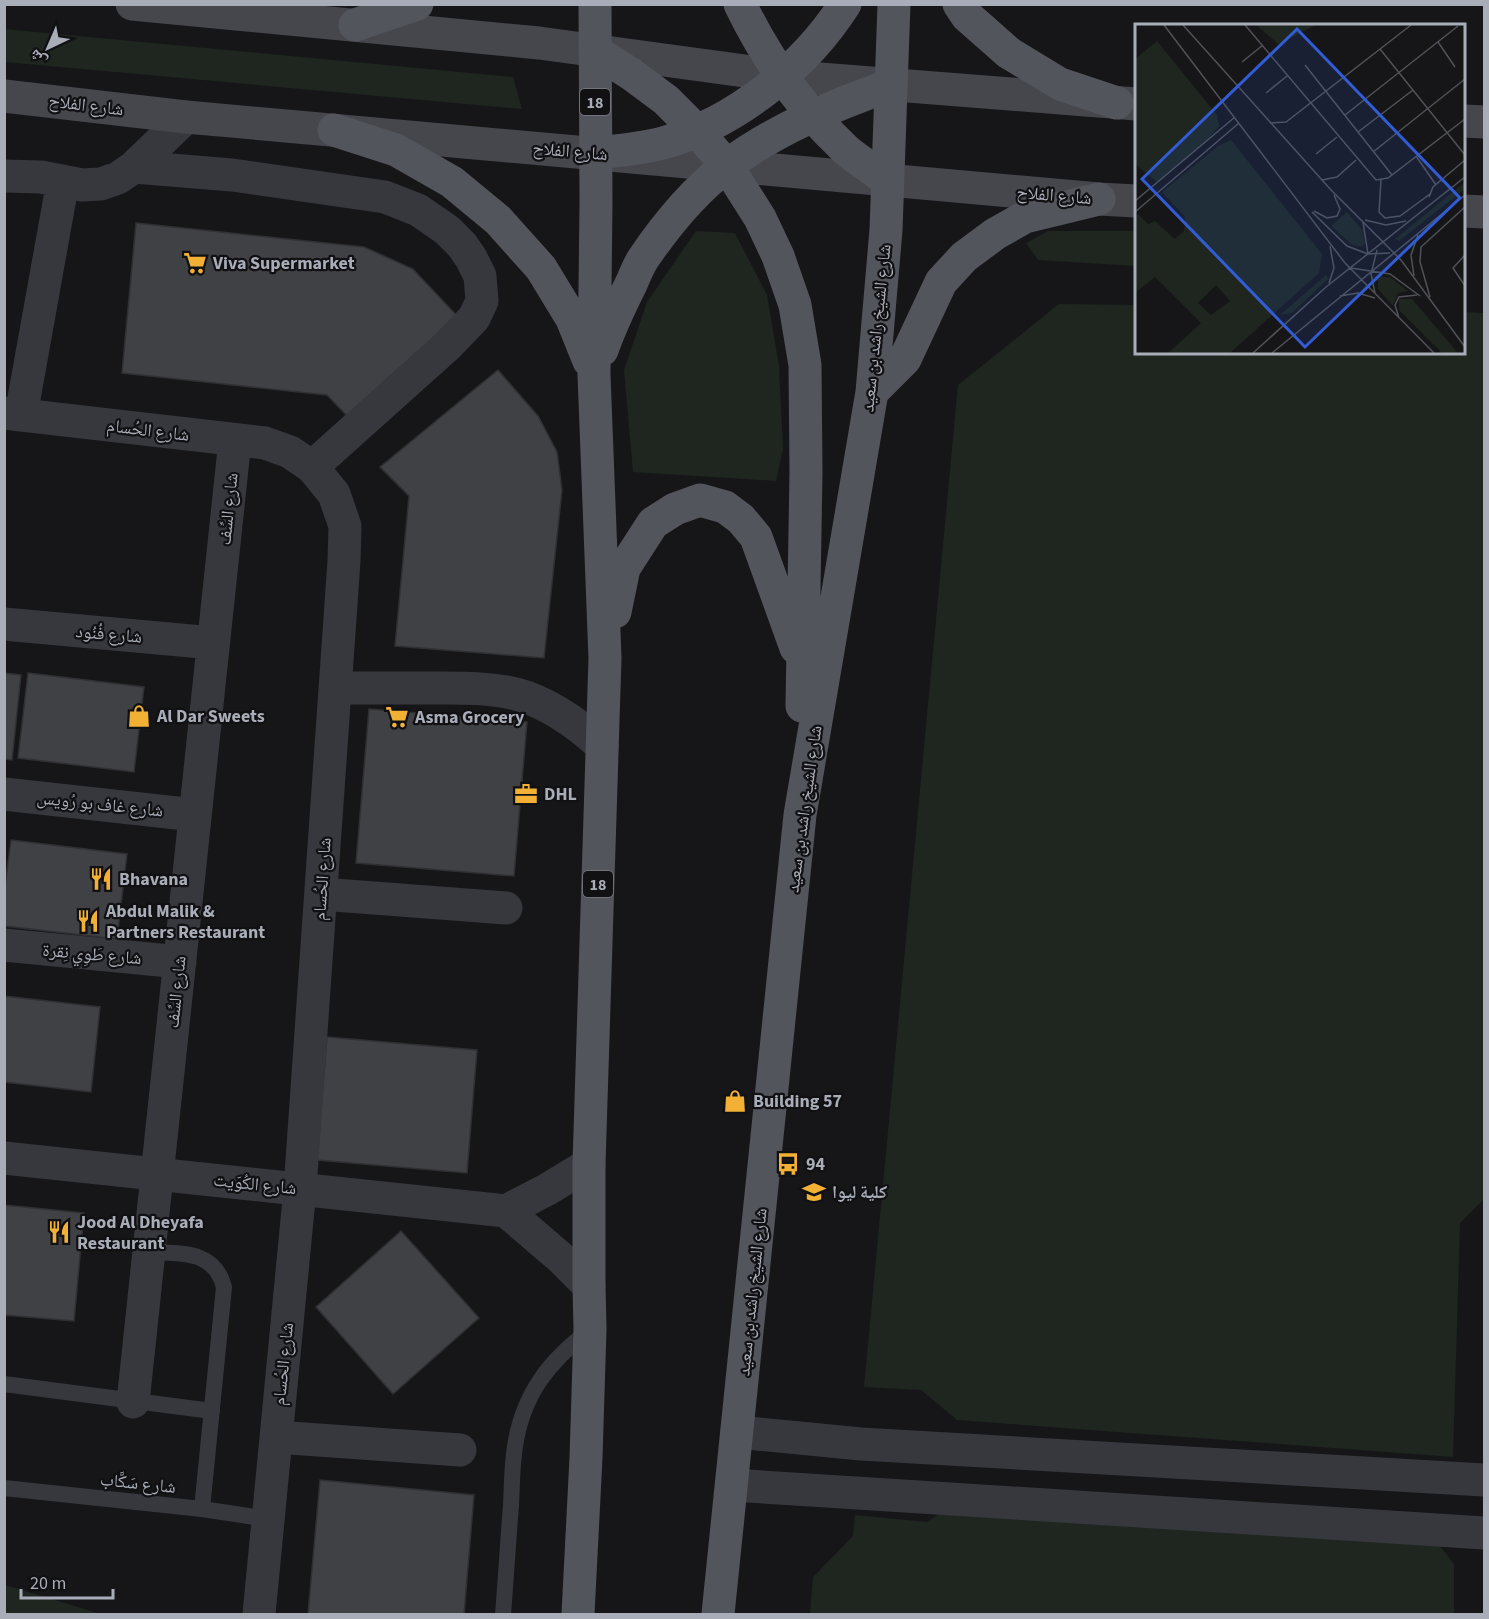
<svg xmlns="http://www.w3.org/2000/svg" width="1489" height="1619" font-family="'Source Sans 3','Noto Naskh Arabic',sans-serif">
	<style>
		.green { fill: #1e261f }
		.building { fill: #404145; stroke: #303034; stroke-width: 1.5 }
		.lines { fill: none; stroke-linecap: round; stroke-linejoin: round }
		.lane { stroke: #37383d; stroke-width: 16 }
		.street { stroke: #37383d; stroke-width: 33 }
		.secondary { stroke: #45474d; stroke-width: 33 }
		.primary { stroke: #53555c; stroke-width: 33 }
		.labels { text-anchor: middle; stroke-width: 4.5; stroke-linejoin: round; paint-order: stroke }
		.shield { fill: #111113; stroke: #7b7e86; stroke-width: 1.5 }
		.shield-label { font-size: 16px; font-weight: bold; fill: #a8adb8 }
		.street-label { font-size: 18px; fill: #a8adb8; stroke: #111113 }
		.poi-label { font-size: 18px; font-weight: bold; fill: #a8adb8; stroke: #111113; text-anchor: start }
		.inset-road { fill: none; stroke: #505258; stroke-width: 1.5 }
		.view { fill: #325cd3; fill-opacity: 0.15; stroke: #325cd3; stroke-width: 3 }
		.inset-edge { fill: none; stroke: #a8adb8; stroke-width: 3 }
	</style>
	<rect width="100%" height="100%" fill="#161618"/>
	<path class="green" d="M 4,29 L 513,77 L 522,109 L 5,62 Z
		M 696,231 L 735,233 L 767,295 L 779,366 L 783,449 L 776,481 L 633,472 L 624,370 L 647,302 Z
		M 1048,231 L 1136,231 L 1136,266 L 1038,260 L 1026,243 Z
		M 1059,304 L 1136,305 L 1136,352 L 1464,352 L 1464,312 L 1484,313 L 1484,1199 L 1460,1223 L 1453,1457 L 957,1420 L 921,1390 L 864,1387 L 958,385 Z
		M 962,1498 L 1431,1534 L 1454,1564 L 1454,1614 L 810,1614 L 813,1577 L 853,1536 L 855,1515 L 927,1522 Z
		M 4,1585 L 5,1585 L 101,1614 L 5,1614 Z"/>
	<path class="building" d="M 136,223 L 364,247 L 413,269 L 460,319 L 350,419 L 327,395 L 122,373 Z
		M 498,370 L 538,416 L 557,452 L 562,490 L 544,658 L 395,646 L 409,496 L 380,467 Z
		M 4,673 L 21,675 L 12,760 L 4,759 Z
		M 28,673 L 144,687 L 134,772 L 18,758 Z
		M 369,709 L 527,722 L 514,876 L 356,863 Z
		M 11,840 L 127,854 L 117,939 L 4,926 L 4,894 Z
		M 4,996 L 100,1007 L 91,1092 L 4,1082 Z
		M 327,1037 L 477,1050 L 467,1173 L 317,1160 Z
		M 4,1205 L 84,1213 L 74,1321 L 4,1315 Z
		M 401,1231 L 479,1318 L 393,1394 L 316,1307 Z
		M 320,1480 L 474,1495 L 464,1614 L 308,1614 Z"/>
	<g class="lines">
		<path class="lane" d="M 149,1252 C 180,1254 214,1249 224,1287 L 202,1509
			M 4,1384 L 212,1411
			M 4,1488 L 202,1509 L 268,1519
			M 503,1614 C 506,1578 508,1542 511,1505 C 512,1485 512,1465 515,1446 C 523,1394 549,1361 590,1330"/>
		<path class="street" d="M 134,167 L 232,175 L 385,197 L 418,210 L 447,230 L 462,245 L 471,258 L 480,276 L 482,301 L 474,318 L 447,346 L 312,467
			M 4,176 L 41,177 L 82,185 L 101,184 L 118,178 L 134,167 L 186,117
			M 4,413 L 265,443 L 290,452 L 312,467 L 334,494 L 345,526 L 344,561 L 300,1189 L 259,1614
			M 21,415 L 63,181
			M 4,624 L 213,643
			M 335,688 C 366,688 397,688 428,688 C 457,688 487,687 516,694 C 549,703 577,723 602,746
			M 4,794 L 195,815
			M 321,894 L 506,908
			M 4,945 L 180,962
			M 4,1158 L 506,1211 L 561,1258 L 589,1286
			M 506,1211 L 548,1189 L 589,1164
			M 133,1402 L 235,440
			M 737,1432 L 861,1444 L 1484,1480
			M 276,1437 L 460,1450
			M 732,1485 L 1484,1533"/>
		<path class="secondary" d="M 132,4 L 539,43 L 782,76 L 1136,104
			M 4,96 L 186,117 L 1099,199 L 1136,201
			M 1464,121 L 1484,122
			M 1464,211 L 1484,212"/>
		<path class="primary" d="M 740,4 C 766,58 802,109 846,150 C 859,161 874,170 887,180
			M 959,4 L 967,16 L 1009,53 L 1060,84 L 1117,103
			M 355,25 L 417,4
			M 595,51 L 631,74 L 666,100 L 697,131 L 727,166 L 760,218 L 778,256 L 795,305 L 805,365 L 806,472 L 802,706
			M 334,130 L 396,150 L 452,182 L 498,220 L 541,268 L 572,319 L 589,361
			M 595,153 C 618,151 640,149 663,143 C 735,123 805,67 845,4
			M 602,350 C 610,327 620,306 631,284 C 635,275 638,267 643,259 C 666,225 695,190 728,165 C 776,129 834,105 891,85
			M 872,392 L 905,359 L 941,282 L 964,257 L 995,234 L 1025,217 L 1099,199
			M 615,612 L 624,568 L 653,523 L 675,509 L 700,500 L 725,507 L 741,519 L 756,537 L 796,648
			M 578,1614 L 586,1458 L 590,1329 L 589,1286 L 589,1164 L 605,658 L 594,375 L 596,202 L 595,4
			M 718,1614 L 800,815 L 872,392 L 886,230 L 894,4"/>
	</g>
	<defs>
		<g id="supermarket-bare" transform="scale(1.8)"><path d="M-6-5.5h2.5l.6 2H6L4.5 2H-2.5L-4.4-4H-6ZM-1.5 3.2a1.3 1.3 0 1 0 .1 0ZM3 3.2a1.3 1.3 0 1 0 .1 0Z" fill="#f2b134" stroke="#111113" stroke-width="2.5" paint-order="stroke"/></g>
		<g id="shop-bare" transform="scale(1.8)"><path d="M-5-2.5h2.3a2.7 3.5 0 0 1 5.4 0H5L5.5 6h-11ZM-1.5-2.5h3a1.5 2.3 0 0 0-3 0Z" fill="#f2b134" stroke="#111113" stroke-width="2.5" paint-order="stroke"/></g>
		<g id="office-bare" transform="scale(1.8)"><path d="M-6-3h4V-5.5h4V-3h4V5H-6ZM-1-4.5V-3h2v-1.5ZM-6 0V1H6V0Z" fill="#f2b134" stroke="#111113" stroke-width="2.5" paint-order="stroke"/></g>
		<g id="restaurant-bare" transform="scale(1.8)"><path d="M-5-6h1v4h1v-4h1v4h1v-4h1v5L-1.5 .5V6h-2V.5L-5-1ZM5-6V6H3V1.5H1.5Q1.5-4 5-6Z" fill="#f2b134" stroke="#111113" stroke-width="2.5" paint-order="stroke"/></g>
		<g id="bus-bare" transform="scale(1.8)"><path d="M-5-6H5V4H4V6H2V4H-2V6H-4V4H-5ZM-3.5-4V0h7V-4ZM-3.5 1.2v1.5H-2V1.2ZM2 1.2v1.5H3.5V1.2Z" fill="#f2b134" stroke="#111113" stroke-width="2.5" paint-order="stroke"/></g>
		<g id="university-bare" transform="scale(1.8)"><path d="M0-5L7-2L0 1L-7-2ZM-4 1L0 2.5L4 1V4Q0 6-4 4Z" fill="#f2b134" stroke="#111113" stroke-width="2.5" paint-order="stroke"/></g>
	</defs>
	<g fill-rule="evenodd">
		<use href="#supermarket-bare" x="195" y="263"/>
		<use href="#shop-bare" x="139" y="716"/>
		<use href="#supermarket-bare" x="397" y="717"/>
		<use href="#office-bare" x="526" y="794"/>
		<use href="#restaurant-bare" x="101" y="879"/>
		<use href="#restaurant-bare" x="88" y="921"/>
		<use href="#shop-bare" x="735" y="1101"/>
		<use href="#bus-bare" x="788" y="1164"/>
		<use href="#university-bare" x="814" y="1192"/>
		<use href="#restaurant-bare" x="59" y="1232"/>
	</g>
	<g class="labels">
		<g class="shield">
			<rect x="580" y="89" width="30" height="26" rx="4.5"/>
			<rect x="583" y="871" width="30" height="26" rx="4.5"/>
		</g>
		<g class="shield-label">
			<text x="595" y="108">18</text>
			<text x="598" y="890">18</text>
		</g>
		<g class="street-label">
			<text transform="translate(86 105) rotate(7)" y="6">شارع الفلاح</text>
			<text transform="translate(570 151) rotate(5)" y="6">شارع الفلاح</text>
			<text transform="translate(1054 195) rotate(5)" y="6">شارع الفلاح</text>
			<text transform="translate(876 328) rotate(-84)" y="6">شارع الشيخ راشد بن سعيد</text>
			<text transform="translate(148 430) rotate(7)" y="6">شارع الحُسام</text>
			<text transform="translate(228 509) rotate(-84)" y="6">شارع السِّف</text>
			<text transform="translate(109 634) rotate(5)" y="6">شارع فُنُود</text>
			<text transform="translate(100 804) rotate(6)" y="6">شارع غاف بو رُويس</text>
			<text transform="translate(804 809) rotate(-82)" y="6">شارع الشيخ راشد بن سعيد</text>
			<text transform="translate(322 879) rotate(-86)" y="6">شارع الحُسام</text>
			<text transform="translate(92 954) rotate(5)" y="6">شارع طَوِي نِقرة</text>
			<text transform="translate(176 992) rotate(-84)" y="6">شارع السِّف</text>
			<text transform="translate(255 1184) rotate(6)" y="6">شارع الكُوَيت</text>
			<text transform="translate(752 1292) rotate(-84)" y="6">شارع الشيخ راشد بن سعيد</text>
			<text transform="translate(283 1364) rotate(-84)" y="6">شارع الحُسام</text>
			<text transform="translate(138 1483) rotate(6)" y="6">شارع سَكَّاب</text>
		</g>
		<g class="poi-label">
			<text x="213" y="269">Viva Supermarket</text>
			<text x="157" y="722">Al Dar Sweets</text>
			<text x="415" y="723">Asma Grocery</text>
			<text x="544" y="800">DHL</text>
			<text x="119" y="885">Bhavana</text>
			<text x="106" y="917">Abdul Malik &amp;<tspan x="106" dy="21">Partners Restaurant</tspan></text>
			<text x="753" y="1107">Building 57</text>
			<text x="806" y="1170">94</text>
			<text x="832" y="1198">كلية ليوا</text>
			<text x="77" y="1228">Jood Al Dheyafa<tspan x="77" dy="21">Restaurant</tspan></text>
		</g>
	</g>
	<g transform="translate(1135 24)">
		<rect width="330" height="330" fill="#161618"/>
		<path d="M 121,1 L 181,1 L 143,20 ZM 22,17 L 82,91 L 84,102 L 74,114 L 22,158 L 0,140 L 0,35 ZM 96,116 L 187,230 L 184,249 L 95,329 L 33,329 L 66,299 L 20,253 L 0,269 L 0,192 L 3,190 L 13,200 L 20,197 L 40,215 L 49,207 L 50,193 L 27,168 L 83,122 ZM 81,261 L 95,277 L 76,291 L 63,279 ZM 330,158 L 330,165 L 264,217 L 260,215 ZM 212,188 L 228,207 L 230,220 L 225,223 L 216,220 L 196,202 ZM 191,251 L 193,255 L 157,289 L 145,291 ZM 243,252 L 255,253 L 273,267 L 263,269 L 258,282 L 243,265 ZM 264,275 L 277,275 L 323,329 L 307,329 L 264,286 Z" fill="#1e261f" fill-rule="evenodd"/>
		<path class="inset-road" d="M 29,1 L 210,239 L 299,329M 48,1 L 196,166 L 266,236 L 330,323M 110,1 L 241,156 L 253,154 L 330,95M 303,18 L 320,43M 245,25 L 330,131M 107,38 L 128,21M 170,41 L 257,151M 131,69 L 152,52M 210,91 L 323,2M 135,99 L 151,98 L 276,1M 223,108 L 278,66M 238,128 L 330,55M 181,130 L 202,113M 281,132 L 301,161M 187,156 L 202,153 L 221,136M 246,156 L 244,188 L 250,194 L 265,192 L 295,170M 294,173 L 298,163 L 330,136M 0,177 L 100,93M 179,187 L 192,194 L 202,192 L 205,185 L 199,171M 0,188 L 104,99M 177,188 L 212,222 L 233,230 L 255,229M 230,196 L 251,201 L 271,197M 228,198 L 233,230M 330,231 L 318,244 L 330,262M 216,244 L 255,250 L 285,272M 279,252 L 276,231 L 283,211M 194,259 L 199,244 L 195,222M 240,269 L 236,250 L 242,226M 205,272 L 223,269 L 240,274M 295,273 L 285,238 L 286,223 L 330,183M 264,294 L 260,281 L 264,273 L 282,271M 118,329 L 191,263 L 330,153M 137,329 L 330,171"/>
		<path class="view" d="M 162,5 L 325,174 L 170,323 L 7,155 Z"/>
		<rect width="330" height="330" class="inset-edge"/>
	</g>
	<rect width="1489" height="1619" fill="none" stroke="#a8adb8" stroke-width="12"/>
	<g transform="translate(48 48) rotate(224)" stroke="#111113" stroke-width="4.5" paint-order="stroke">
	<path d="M0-4.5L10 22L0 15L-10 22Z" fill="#a8adb8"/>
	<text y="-9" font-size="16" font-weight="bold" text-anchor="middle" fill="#a8adb8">ش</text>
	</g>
	<path d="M21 1589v9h92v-9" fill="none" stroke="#a8adb8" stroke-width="3"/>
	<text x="30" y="1589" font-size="18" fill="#a8adb8" stroke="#111113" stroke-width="4.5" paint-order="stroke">20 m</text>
</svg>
